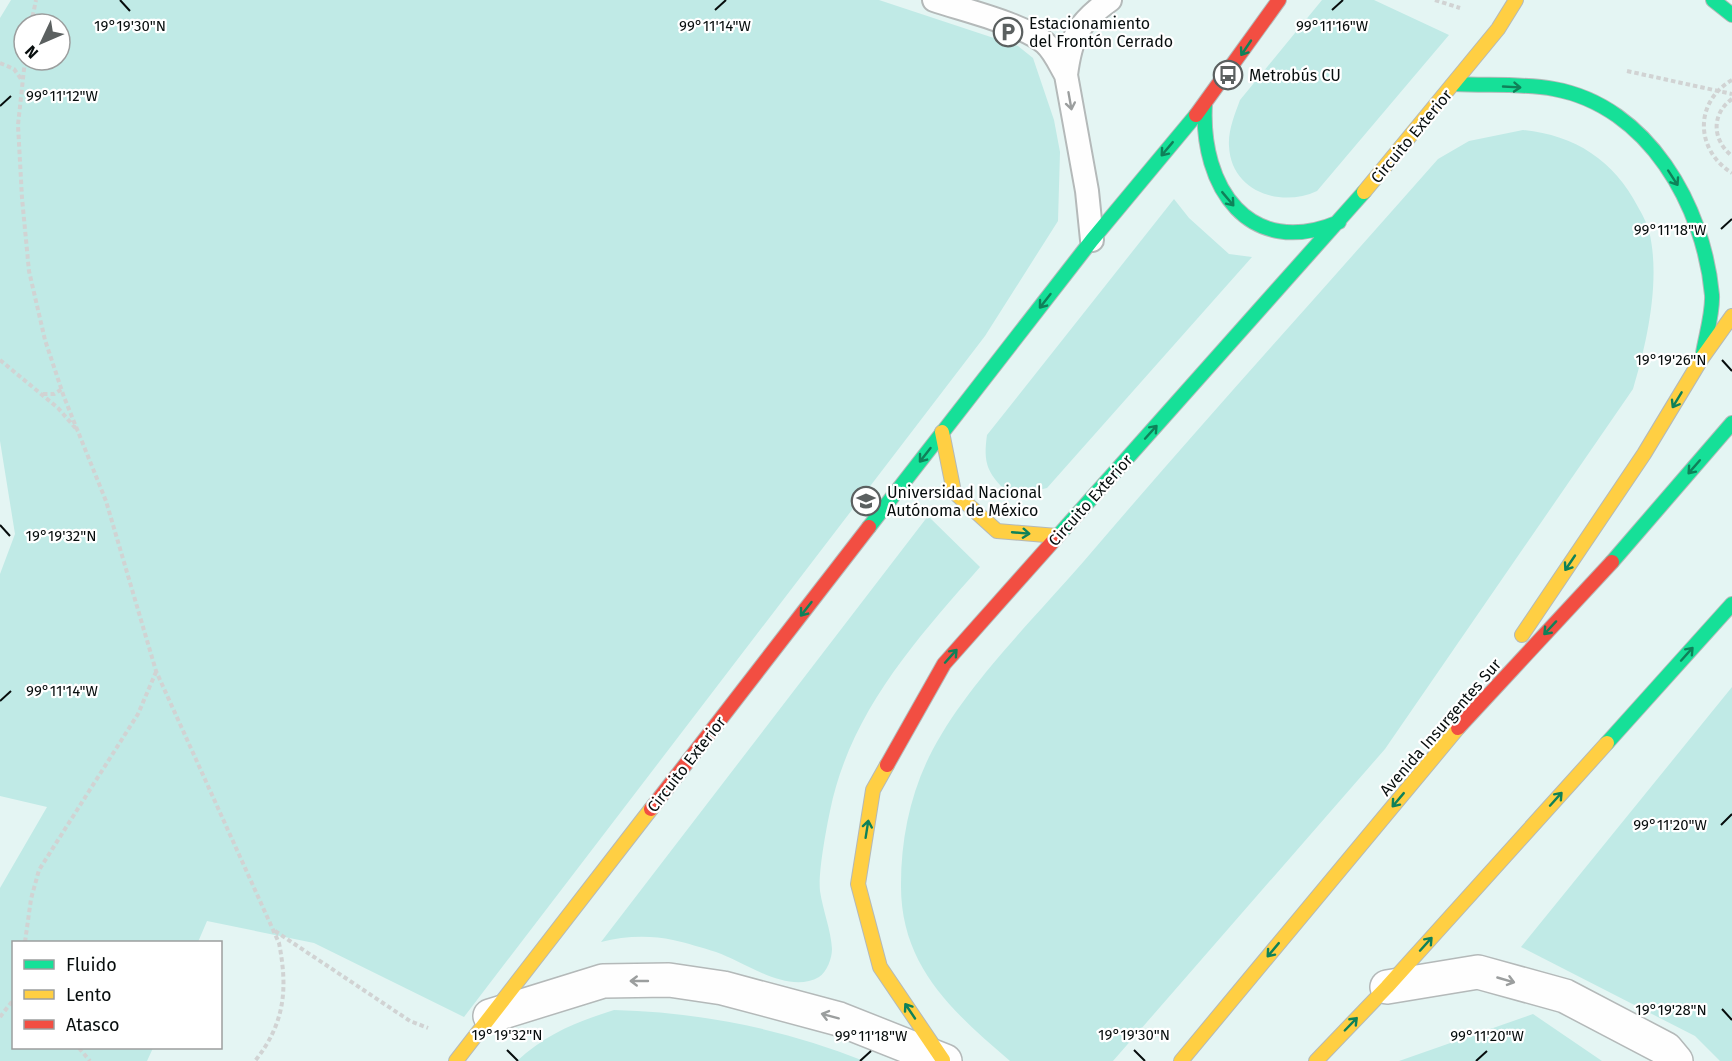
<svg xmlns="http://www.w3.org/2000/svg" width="1732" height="1061" font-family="'Fira Sans',sans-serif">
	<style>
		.built { fill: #e4f5f3; fill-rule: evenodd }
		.grass { fill: #c0eae6; fill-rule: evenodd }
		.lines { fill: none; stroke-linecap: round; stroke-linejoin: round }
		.lane-casing { stroke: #b4b9b9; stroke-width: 26 }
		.street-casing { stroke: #b4b9b9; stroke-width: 36 }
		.fast-casing { stroke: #b4b9b9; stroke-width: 16 }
		.slow-casing { stroke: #b4b9b9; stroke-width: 16 }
		.jam-casing { stroke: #b4b9b9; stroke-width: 16 }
		.path { stroke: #d1d3d3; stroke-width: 4; stroke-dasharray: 4.5 3; stroke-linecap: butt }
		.lane { stroke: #fefefe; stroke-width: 22 }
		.street { stroke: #fefefe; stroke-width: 33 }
		.fast { stroke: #16e098; stroke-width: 14 }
		.slow { stroke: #ffcf43; stroke-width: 14 }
		.jam { stroke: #f24e42; stroke-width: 14 }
		.path-bridge { stroke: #d1d3d3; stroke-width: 4; stroke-dasharray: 4.5 3; stroke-linecap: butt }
		.oneway { stroke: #0f8159 }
		.oneway2 { stroke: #9b9e9e }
		.ticks { fill: none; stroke: #070d0d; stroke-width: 2 }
		.labels { text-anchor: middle; stroke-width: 4.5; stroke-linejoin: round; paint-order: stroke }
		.poi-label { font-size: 16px; fill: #070d0d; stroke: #fff; text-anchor: start }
		.street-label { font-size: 16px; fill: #070d0d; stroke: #fff }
		.ticks-label { font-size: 15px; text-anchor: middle; fill: #070d0d; stroke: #fff; stroke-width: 4.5; stroke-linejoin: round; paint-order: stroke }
	</style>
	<rect width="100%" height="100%" fill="#f6fbfb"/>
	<path class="built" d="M 0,0 L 1732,0 L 1732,1061 L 0,1061 ZM 24,24 L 60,24 L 60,60 L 24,60 ZM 14,942 L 220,942 L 220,1048 L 14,1048 Z"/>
	<path class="grass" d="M 11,0 L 879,0 L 1018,46 L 1033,58 L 1054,120 L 1060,152 L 1058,221 L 985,336 L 464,1017 L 314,943 L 207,921 L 198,942 L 14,942 L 14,1048 L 153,1048 L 147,1061 L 0,1061 L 0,888 L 47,807 L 0,796 L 0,574 L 15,534 L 0,441 L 0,18 ZM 24,24 L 60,24 L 60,60 L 24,60 Z
		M 1322,0 L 1374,0 L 1449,35 L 1317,191 C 1281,208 1231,192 1229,146 C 1228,130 1235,114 1240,100 Z
		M 1523,130 C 1574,135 1614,160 1638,207 C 1642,214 1647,223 1649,231 C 1661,279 1647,343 1633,389 L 1385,749 L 1113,1061 L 1010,1061 C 953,1012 900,966 901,884 C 901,840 910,796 929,757 C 963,688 1033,620 1084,561 C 1200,425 1320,293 1438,159 L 1469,141 Z
		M 1174,199 L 1189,218 L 1229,254 L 1252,257 L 1047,488 L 1026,493 L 1008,493 C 987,473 983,463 987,435 Z
		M 928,516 L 980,567 C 916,640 850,712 830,811 C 826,830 818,873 820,891 C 823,911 831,930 832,949 C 832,958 827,972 819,977 C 788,995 745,962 716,952 C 703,948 687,943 673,940 C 650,935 624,936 601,942 Z
		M 1732,687 L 1732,1061 L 1720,1061 L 1695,1036 L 1521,947 Z
		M 614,1010 C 700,1012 783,1029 864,1061 L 517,1061 C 546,1034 576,1022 614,1010 Z
		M 1533,1014 L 1602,1061 L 1399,1061 Z"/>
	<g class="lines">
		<g class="lane-casing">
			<path id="lane" d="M 934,0 C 963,10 1023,24 1045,43 C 1054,51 1060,65 1066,75 L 1087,191 L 1092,240
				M 1066,75 C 1071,36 1078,23 1110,0"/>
		</g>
		<g class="street-casing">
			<path id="street" d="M 1387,987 L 1478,972 L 1565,996 L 1666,1049 L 1676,1061
				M 490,1016 L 603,981 L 669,980 L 723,988 L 839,1019 L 945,1061"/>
		</g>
		<g class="fast-casing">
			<path id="fast" d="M 1713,0 L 1732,15
				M 1454,84 C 1486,86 1522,83 1554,89 C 1648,106 1704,206 1712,295 C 1713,313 1706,335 1703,353
				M 1205,104 C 1200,187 1249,260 1339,222
				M 869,527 L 1092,240 L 1196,115
				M 1057,537 L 1364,192
				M 1612,562 L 1732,423
				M 1607,743 L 1732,604"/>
		</g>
		<g class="slow-casing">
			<path id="slow" d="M 1364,192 L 1498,29 L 1516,0
				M 942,432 L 954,492 L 997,531 L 1057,536
				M 1522,635 L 1644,454 L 1702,358 L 1732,316
				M 887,765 L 873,790 L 858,884 L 880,967 L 943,1060
				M 456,1061 L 651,809
				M 1181,1061 L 1458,728
				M 1316,1061 L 1387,987 L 1607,743"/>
		</g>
		<g class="jam-casing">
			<path id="jam" d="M 1196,115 L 1279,0
				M 1458,728 L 1612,562
				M 887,765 L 944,664 L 1057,537
				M 651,809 L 869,527"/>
		</g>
		<path class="path" d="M 1435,0 L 1460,8
			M 31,24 L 36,0
			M 25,60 L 18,125 L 22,198 L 29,271 L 45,340 L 64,397 L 106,501 L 156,671 L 279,943 C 288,989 285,1023 255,1061
			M 0,63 L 14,69 L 21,79
			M 1627,71 L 1732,94
			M 1732,99 C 1711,114 1712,140 1732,156
			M 0,360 L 58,408 L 78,431
			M 43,394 L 54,394 L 62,389
			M 275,931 L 410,1021 L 428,1028
			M 25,942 L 31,899 L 39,870 L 138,714 L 156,672
			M 0,1017 L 14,999
			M 79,1048 L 90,1061"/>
		<use href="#lane" class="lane"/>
		<use href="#street" class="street"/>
		<use href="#fast" class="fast"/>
		<use href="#slow" class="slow"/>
		<use href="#jam" class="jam"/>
		<path class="path-bridge" d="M 1732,80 C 1694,102 1695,150 1732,173"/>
	</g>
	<defs><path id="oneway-shaft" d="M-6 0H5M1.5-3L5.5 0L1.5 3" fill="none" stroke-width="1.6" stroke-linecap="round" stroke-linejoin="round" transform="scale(1.5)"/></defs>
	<g class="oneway">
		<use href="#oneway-shaft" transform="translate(1246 48) rotate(124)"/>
		<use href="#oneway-shaft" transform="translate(1512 87) rotate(3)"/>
		<use href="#oneway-shaft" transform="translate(1167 149) rotate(130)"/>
		<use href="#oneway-shaft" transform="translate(1673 178) rotate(57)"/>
		<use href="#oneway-shaft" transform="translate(1228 199) rotate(50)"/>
		<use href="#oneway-shaft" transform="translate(1045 301) rotate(128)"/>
		<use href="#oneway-shaft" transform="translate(1677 400) rotate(121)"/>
		<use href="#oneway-shaft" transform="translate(1151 432) rotate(-48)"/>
		<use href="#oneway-shaft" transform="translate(925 455) rotate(128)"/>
		<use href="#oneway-shaft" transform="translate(1694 467) rotate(131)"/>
		<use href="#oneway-shaft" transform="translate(1021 533) rotate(5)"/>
		<use href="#oneway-shaft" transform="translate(1570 563) rotate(124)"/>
		<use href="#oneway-shaft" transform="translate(806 609) rotate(128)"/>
		<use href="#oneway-shaft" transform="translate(1550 628) rotate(133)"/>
		<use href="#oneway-shaft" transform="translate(1687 654) rotate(-48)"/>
		<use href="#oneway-shaft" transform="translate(951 656) rotate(-48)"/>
		<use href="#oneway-shaft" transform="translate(1556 799) rotate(-48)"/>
		<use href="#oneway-shaft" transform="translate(1398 800) rotate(130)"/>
		<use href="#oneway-shaft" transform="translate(867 829) rotate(-81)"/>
		<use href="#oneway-shaft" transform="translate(1426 944) rotate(-48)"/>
		<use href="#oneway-shaft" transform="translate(1273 950) rotate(130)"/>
		<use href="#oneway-shaft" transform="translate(910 1011) rotate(-124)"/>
		<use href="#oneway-shaft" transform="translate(1351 1024) rotate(-46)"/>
	</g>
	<g class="oneway2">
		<use href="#oneway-shaft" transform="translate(1070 101) rotate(80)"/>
		<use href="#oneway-shaft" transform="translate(1506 980) rotate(16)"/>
		<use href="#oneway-shaft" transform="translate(639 981) rotate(180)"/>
		<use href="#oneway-shaft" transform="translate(830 1016) rotate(-165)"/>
	</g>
	<path class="ticks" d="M 120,0 L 130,11M 715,10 L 726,0M 1332,10 L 1343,0M 0,106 L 11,96M 1721,229 L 1732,219M 1722,360 L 1732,371M 0,525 L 10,536M 0,701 L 11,691M 1721,825 L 1732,814M 1722,1009 L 1732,1020M 507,1050 L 518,1061M 1134,1050 L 1145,1061M 860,1061 L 871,1051M 1476,1061 L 1487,1051"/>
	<defs>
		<g id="parking-ring" transform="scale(1.5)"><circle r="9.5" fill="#fff" stroke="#5b6060" stroke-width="1.5"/><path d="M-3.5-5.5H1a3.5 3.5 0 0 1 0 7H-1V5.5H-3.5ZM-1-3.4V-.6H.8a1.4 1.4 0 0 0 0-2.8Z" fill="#5b6060"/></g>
		<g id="bus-ring" transform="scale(1.5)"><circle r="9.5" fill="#fff" stroke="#5b6060" stroke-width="1.5"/><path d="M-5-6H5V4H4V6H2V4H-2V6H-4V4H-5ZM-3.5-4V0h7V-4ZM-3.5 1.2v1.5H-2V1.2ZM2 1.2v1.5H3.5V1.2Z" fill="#5b6060"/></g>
		<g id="university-ring" transform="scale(1.5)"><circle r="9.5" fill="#fff" stroke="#5b6060" stroke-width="1.5"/><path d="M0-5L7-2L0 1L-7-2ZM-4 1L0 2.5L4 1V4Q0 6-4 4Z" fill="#5b6060"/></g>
	</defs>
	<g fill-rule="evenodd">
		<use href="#parking-ring" x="1008" y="32"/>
		<use href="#bus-ring" x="1228" y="75"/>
		<use href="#university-ring" x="866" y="501"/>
	</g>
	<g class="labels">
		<g class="poi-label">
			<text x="1029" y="29">Estacionamiento<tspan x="1029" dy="18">del Frontón Cerrado</tspan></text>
			<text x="1249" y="81">Metrobús CU</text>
			<text x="887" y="498">Universidad Nacional<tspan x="887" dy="18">Autónoma de México</tspan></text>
		</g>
		<g class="street-label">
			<text transform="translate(1411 136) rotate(-50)" y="6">Circuito Exterior</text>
			<text transform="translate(1090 500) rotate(-48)" y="6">Circuito Exterior</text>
			<text transform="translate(1440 727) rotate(-49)" y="6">Avenida Insurgentes Sur</text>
			<text transform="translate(686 764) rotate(-52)" y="6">Circuito Exterior</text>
		</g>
	</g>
	<g class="ticks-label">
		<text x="715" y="31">99°11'14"W</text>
		<text x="1332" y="31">99°11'16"W</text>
		<text x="130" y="31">19°19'30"N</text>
		<text x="62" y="101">99°11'12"W</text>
		<text x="1670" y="235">99°11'18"W</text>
		<text x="1671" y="365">19°19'26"N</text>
		<text x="61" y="541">19°19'32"N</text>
		<text x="62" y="696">99°11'14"W</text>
		<text x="1670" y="830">99°11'20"W</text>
		<text x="1671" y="1015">19°19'28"N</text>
		<text x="507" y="1040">19°19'32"N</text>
		<text x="1134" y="1040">19°19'30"N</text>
		<text x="871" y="1041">99°11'18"W</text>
		<text x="1487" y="1041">99°11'20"W</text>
	</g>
	<rect x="12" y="941" width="210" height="108" fill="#ffffff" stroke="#9c9e9e" stroke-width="1.5"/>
	<rect x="24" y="960" width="30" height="9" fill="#16e098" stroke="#9c9e9e" stroke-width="1.5"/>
	<text x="66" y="971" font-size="18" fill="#070d0d">Fluido</text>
	<rect x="24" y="990" width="30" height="9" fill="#ffcf43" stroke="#9c9e9e" stroke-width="1.5"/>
	<text x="66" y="1001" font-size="18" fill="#070d0d">Lento</text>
	<rect x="24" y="1020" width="30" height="9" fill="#f24e42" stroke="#9c9e9e" stroke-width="1.5"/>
	<text x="66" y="1031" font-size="18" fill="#070d0d">Atasco</text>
	<g transform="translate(42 42) rotate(226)"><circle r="28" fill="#ffffff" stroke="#9c9e9e" stroke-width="1.5"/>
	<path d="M0-4.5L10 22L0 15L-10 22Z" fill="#5b6060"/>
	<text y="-9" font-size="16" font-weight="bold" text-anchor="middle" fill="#070d0d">N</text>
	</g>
</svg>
